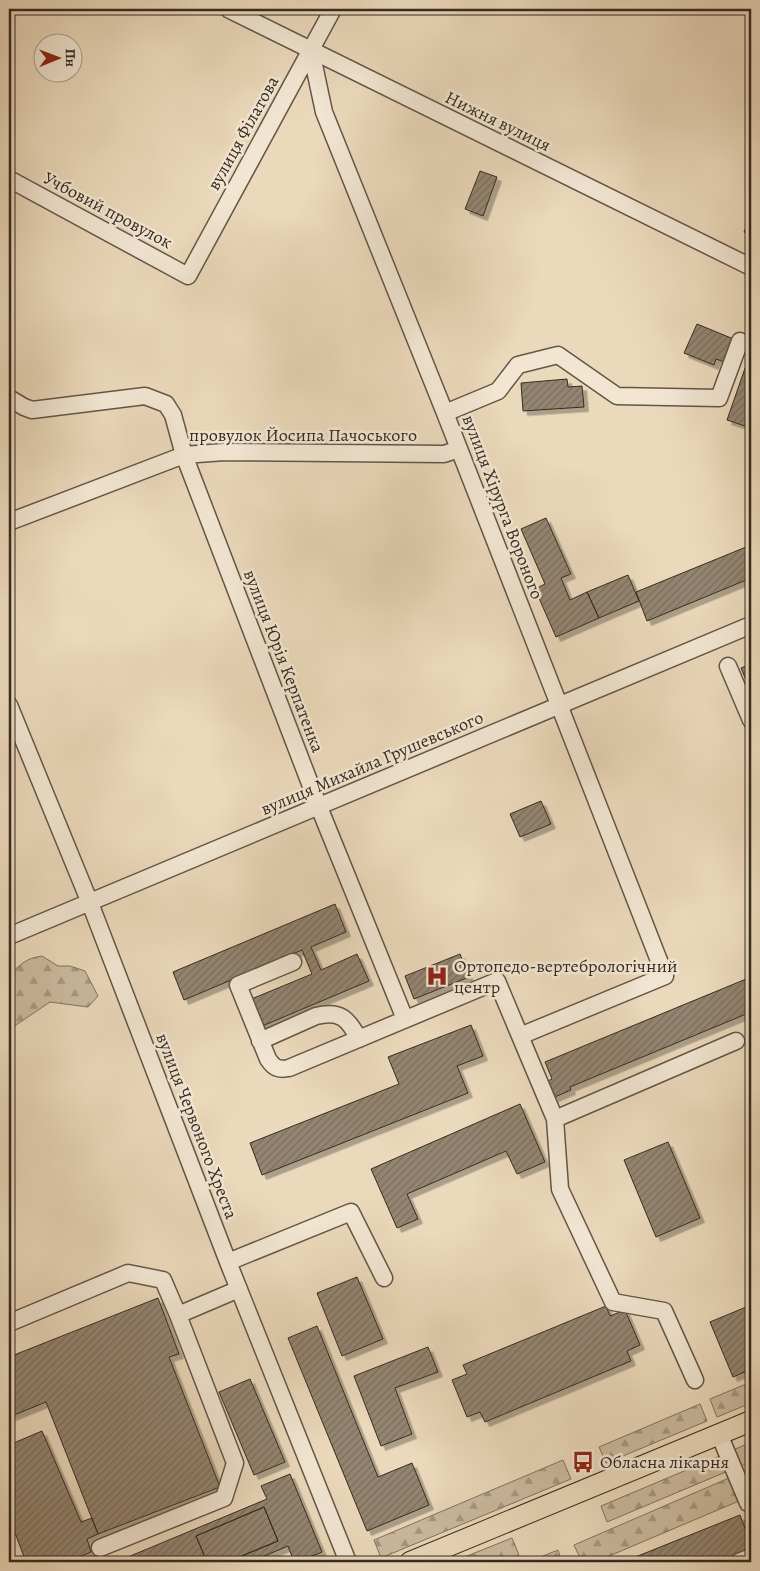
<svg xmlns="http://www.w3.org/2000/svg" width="760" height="1571" font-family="Alegreya,serif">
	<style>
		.forest { fill: url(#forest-firs); stroke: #807362 }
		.building { fill: url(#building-hatch); stroke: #352b22; filter: url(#shadow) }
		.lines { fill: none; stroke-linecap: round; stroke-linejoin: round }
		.minor-casing { stroke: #625648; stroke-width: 19 }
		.major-casing { stroke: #352b22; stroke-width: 22 }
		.minor { stroke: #f2e6d3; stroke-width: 16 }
		.major { stroke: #ebd9bb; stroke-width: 20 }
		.labels { text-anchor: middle; stroke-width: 5; stroke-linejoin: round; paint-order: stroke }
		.street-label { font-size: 18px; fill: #352b22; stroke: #f2e6d3 }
		.poi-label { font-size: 18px; fill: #352b22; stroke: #f2e6d3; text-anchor: start }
	</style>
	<defs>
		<pattern id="forest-firs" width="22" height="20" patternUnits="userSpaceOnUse" patternTransform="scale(1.25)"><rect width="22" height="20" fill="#ccbba1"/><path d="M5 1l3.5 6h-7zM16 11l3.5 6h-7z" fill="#a69883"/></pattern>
		<pattern id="building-hatch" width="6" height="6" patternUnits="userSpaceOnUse" patternTransform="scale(1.25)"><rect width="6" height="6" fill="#948572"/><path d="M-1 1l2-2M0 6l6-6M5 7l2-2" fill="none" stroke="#7a6d5d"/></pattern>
		<filter id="shadow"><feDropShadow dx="4.5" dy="4.5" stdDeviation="0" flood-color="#0004"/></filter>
	</defs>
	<rect width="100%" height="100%" fill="#ebd9bb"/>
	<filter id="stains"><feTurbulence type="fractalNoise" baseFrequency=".004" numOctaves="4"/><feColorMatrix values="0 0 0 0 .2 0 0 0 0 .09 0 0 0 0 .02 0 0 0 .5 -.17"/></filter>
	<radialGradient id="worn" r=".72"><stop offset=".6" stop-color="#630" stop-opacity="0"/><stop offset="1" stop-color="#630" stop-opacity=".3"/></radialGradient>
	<path class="forest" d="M 42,956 L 58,966 L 70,966 L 85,971 L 98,996 L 88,1007 L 50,1002 L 16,1025 L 9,1025 L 10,975 C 20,964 27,958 42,956 Z
		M 751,1382 L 751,1403 L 717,1417 L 710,1399 Z
		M 700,1404 L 707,1421 L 606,1463 L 599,1447 Z
		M 751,1442 L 751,1462 L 736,1468 L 729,1452 Z
		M 722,1455 L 728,1471 L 607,1522 L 601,1506 Z
		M 563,1460 L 571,1479 L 381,1558 L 374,1540 Z
		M 729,1478 L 739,1501 L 595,1562 L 582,1562 L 574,1545 Z
		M 512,1538 L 519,1555 L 502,1562 L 452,1562 Z
		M 558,1550 L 562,1562 L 528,1562 Z"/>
	<path class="building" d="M 480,171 L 497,177 L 483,216 L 465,209 Z
		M 751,217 L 751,235 L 744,232 Z
		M 697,324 L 736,340 L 727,363 L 716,359 L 714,365 L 684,353 Z
		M 751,351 L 751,428 L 727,420 Z
		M 567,379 L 568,387 L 582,386 L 584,407 L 523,411 L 521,383 Z
		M 546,518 L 571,574 L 561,578 L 570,600 L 587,592 L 599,618 L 556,637 L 535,589 L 545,584 L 521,529 Z
		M 751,545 L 751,578 L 647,621 L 636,592 Z
		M 628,575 L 639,601 L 599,618 L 587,592 Z
		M 751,664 L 751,692 L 741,668 Z
		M 541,801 L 551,824 L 520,837 L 510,814 Z
		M 335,904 L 346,932 L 311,947 L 321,970 L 357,954 L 369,981 L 260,1027 L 249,1000 L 312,974 L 302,950 L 184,1000 L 173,972 Z
		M 460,954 L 469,977 L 414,999 L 405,976 Z
		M 751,977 L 751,1012 L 570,1087 L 571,1090 L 550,1099 L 544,1083 L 552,1079 L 545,1062 Z
		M 471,1025 L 483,1056 L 457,1066 L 468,1093 L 262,1175 L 250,1143 L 399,1084 L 388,1057 Z
		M 520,1104 L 545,1162 L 517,1174 L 506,1151 L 407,1194 L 418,1219 L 397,1228 L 371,1169 Z
		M 668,1142 L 700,1218 L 656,1237 L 624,1160 Z
		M 357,1277 L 383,1339 L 342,1356 L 317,1293 Z
		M 158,1298 L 179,1354 L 169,1357 L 220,1487 L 98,1534 L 46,1402 L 9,1417 L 9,1357 Z
		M 751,1305 L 751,1369 L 733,1377 L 710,1322 Z
		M 606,1306 L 610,1316 L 625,1310 L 640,1345 L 627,1351 L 631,1361 L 485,1422 L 480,1412 L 467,1417 L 452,1380 L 467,1374 L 463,1365 Z
		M 317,1326 L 378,1477 L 412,1463 L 429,1505 L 367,1531 L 288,1338 Z
		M 428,1347 L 438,1372 L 395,1388 L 412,1434 L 381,1446 L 354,1376 Z
		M 250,1379 L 285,1462 L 254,1475 L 219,1392 Z
		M 42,1431 L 81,1522 L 92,1518 L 98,1534 L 87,1539 L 91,1552 L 72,1560 L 72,1562 L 26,1562 L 9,1517 L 9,1445 Z
		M 290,1474 L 322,1552 L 298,1562 L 294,1562 L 288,1546 L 250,1562 L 227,1562 L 278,1541 L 264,1507 L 196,1536 L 207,1562 L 116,1562 L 267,1499 L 261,1486 Z
		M 264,1507 L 278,1541 L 227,1562 L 207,1562 L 196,1536 Z
		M 740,1515 L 751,1544 L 751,1549 L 718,1562 L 623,1562 Z"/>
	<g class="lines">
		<g class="minor-casing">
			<path id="minor" d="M 228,9 L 751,267
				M 9,179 L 188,276 L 333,9
				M 9,398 L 24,407 L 32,410 L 145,396 L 166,404 L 173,415 L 184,455 L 319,807 L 405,1019
				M 445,413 L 498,391 L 518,365 L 558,355 L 617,396 L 719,398 L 740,341
				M 9,522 L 184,455 L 224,452 L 444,454 L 459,449
				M 728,666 L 751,720
				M 9,705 L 90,903 L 228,1262 L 348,1562
				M 9,936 L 751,625
				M 293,962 L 238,985 L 268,1059 C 274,1068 278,1070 289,1068 L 497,981 L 520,1036 L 665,976 L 445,413 L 324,112 L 311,51
				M 520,1036 L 555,1119 L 736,1041
				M 260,1041 L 316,1016 C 341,1010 348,1019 359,1039
				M 555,1119 L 560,1189 L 613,1302 L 664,1311 L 695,1380
				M 228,1262 L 351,1212 L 384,1278
				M 178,1315 L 239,1289
				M 9,1323 L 128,1273 L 163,1280 L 178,1315 L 235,1463 L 224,1498 L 100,1548
				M 719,1434 L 748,1503
				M 739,1562 L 751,1557"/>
		</g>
		<g class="major-casing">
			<path id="major" d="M 410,1562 L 751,1421"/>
		</g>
		<use href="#minor" class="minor"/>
		<use href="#major" class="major"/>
	</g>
	<defs>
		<g id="hospital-bare" transform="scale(1.725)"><path d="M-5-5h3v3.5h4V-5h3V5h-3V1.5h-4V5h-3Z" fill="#8f2418" stroke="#f2e6d3" stroke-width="2.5" paint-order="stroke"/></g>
		<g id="bus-bare" transform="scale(1.725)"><path d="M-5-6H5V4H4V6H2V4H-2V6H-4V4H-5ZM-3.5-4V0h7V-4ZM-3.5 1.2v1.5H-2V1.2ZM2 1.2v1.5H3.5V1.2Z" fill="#8f2418" stroke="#f2e6d3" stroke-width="2.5" paint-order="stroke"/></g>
	</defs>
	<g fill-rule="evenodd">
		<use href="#hospital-bare" x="437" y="976"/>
		<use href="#bus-bare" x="583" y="1462"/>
	</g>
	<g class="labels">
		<g class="street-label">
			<text transform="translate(498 121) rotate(26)" y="6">Нижня вулиця</text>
			<text transform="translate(243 133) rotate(-61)" y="6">вулиця Філатова</text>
			<text transform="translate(108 210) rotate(28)" y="6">Учбовий провулок</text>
			<text x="303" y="441">провулок Йосипа Пачоського</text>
			<text transform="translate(503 507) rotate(69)" y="6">вулиця Хірурга Вороного</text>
			<text transform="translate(284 661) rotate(69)" y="6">вулиця Юрія Керпатенка</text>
			<text transform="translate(372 763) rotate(-23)" y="6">вулиця Михайла Грушевського</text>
			<text transform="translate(197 1126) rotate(69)" y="6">вулиця Червоного Хреста</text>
		</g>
		<g class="poi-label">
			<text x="454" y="972">Ортопедо-вертебрологічний<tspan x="454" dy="21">центр</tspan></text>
			<text x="600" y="1468">Обласна лікарня</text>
		</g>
	</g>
	<rect width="760" height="1571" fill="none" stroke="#ebd9bb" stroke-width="30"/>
	<rect x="10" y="10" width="740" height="1551" fill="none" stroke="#352b22" stroke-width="2.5"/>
	<rect x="15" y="15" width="730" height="1541" fill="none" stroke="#352b22"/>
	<g transform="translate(58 58) rotate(89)"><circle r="24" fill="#f2e6d3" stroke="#a69b8c"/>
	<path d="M0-4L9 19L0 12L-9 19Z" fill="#8f2418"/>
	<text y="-8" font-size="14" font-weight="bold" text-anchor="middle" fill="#352b22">Пн</text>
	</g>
	<rect width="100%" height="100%" filter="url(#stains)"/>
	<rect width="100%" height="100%" fill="url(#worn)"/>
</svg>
